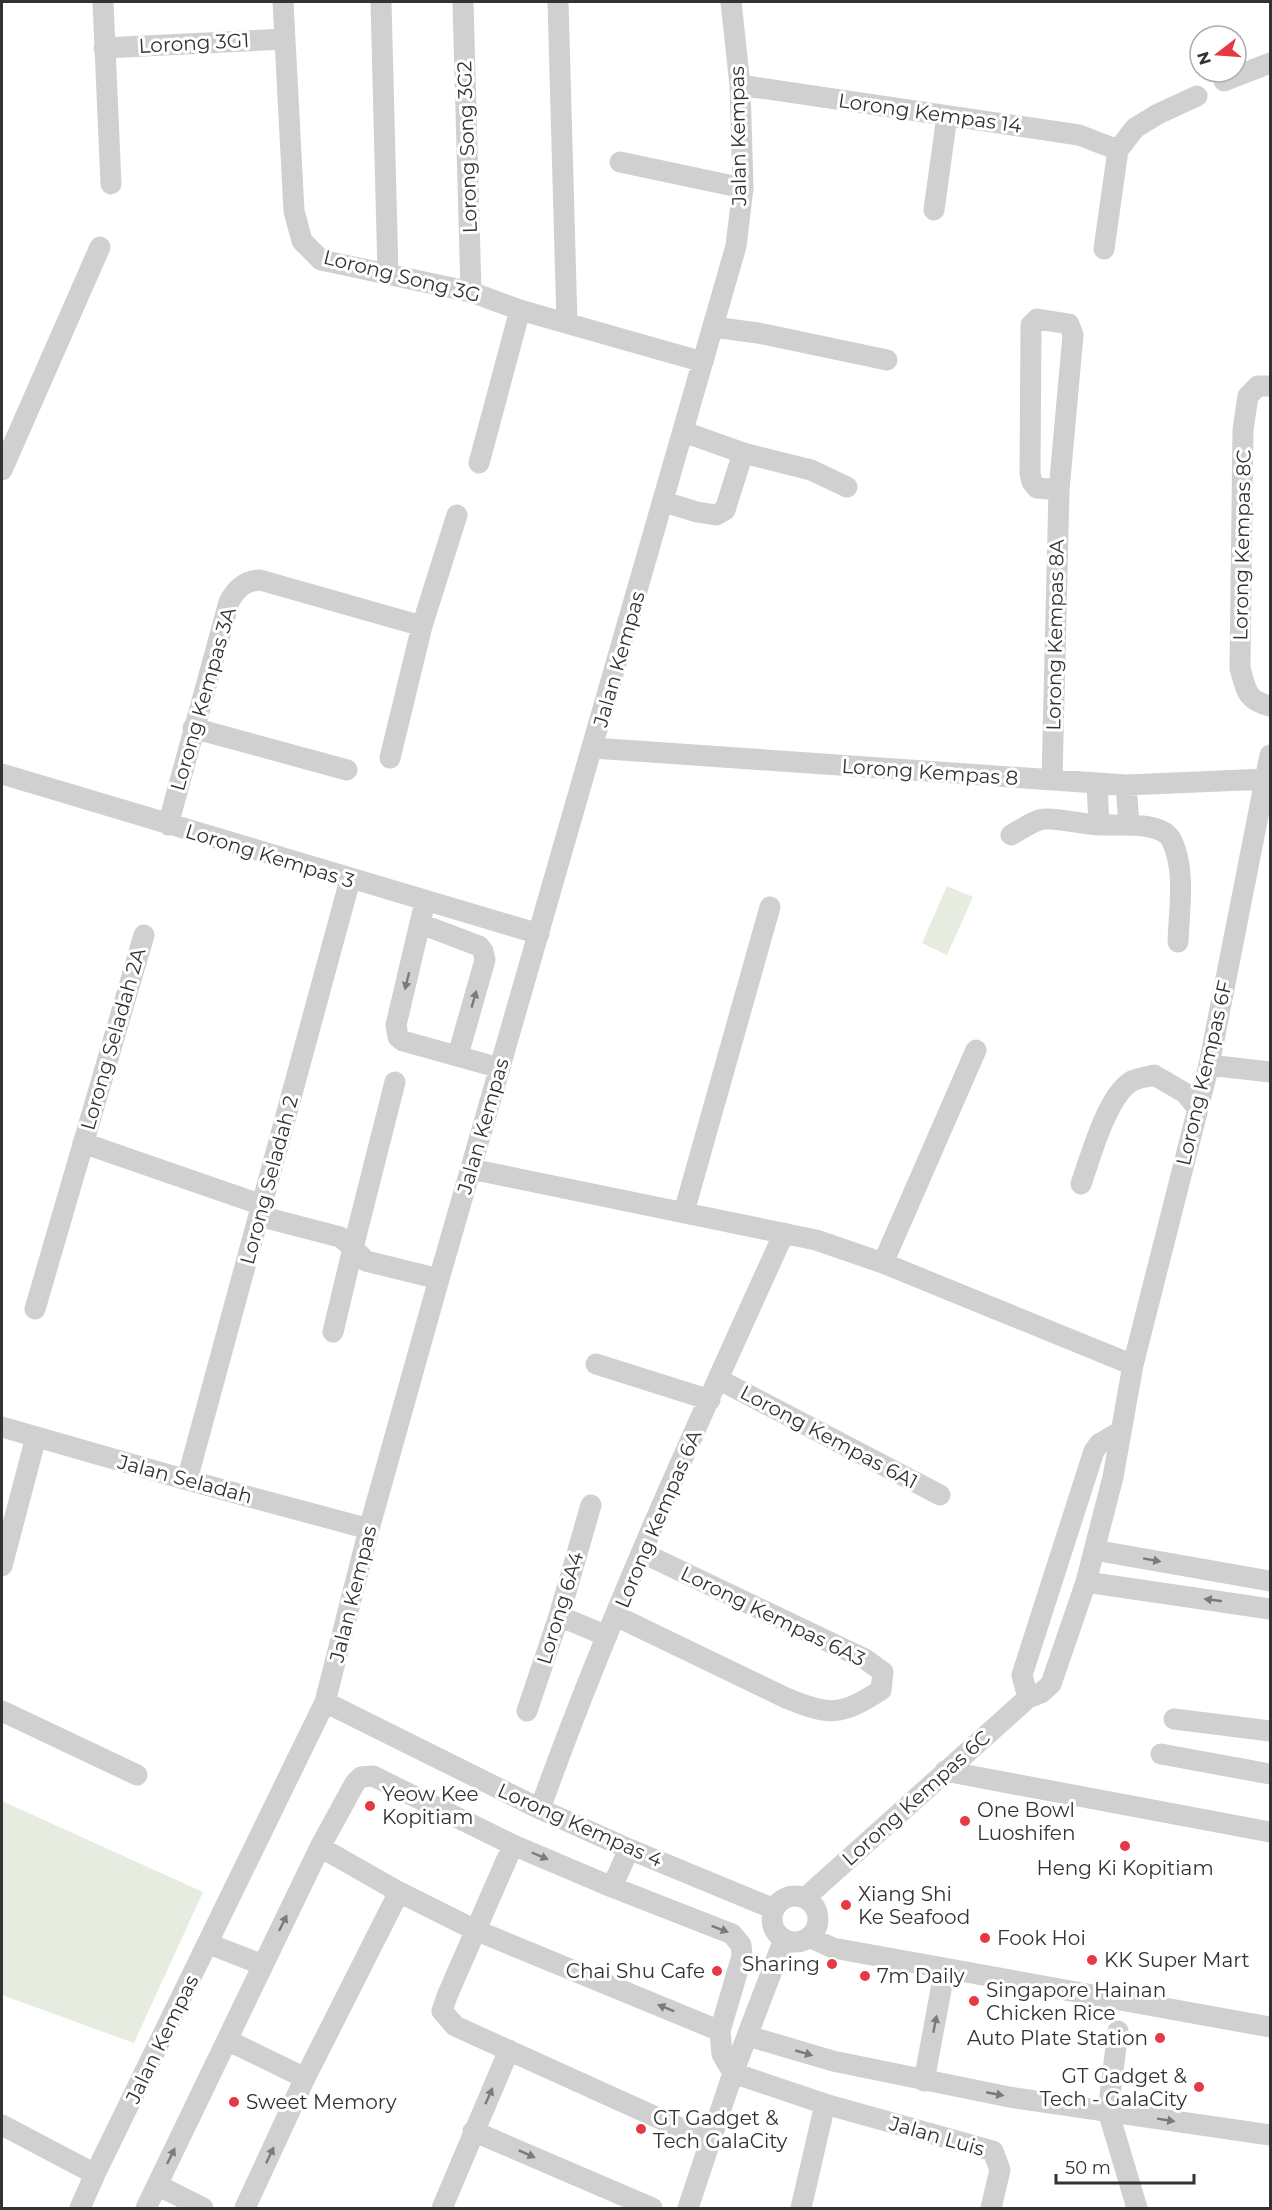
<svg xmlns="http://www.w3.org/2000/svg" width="1272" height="2210" font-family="Montserrat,sans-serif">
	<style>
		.green { fill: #e6ecdf }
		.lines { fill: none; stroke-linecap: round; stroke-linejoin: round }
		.minor { stroke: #d0d0d0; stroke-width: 21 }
		.oneway { fill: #7a7a7a }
		.poi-dot { fill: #e63946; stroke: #fff; stroke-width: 2 }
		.labels { text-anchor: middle; stroke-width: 6; stroke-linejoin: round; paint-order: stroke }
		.street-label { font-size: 20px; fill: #333; stroke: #fff }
		.poi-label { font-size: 20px; fill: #333; stroke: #fff; text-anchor: start }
	</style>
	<rect width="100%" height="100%" fill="#fff"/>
	<path class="green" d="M 947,886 L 973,897 L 947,955 L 922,943 Z
		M 2,1801 L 203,1892 L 134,2043 L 2,1995 Z"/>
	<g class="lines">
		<path class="minor" d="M 103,2 L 111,184
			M 283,2 L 294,211 L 302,241 L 321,260 L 471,292 L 520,310 L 703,362
			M 381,2 L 388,274
			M 463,2 L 471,292
			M 558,2 L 567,323
			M 104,48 L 284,39
			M 1224,81 L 1270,63
			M 740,85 L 1079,135 L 1118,150
			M 620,162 L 743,188
			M 934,210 L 947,116
			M 1104,249 L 1118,150 L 1135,128 L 1158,114 L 1197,96
			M 713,327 L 758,333 L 887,360
			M 1270,386 L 1258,386 L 1248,396 L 1243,430 L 1240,668 C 1246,690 1246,700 1270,706
			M 684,432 L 743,453
			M 479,463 L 520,310
			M 2,470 L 100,247
			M 664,502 L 697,512 L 716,515 L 725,510 L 743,453 L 811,470 L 847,487
			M 193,728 L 347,770
			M 593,748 L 1126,785 L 1267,779
			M 390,758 L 422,626
			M 2,774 L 539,934
			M 1052,780 L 1059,490 L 1073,335 L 1069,324 L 1037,319 L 1031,325 L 1030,474 L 1032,482 L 1037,488 L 1059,490
			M 1097,783 L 1099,825
			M 1126,785 L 1129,824
			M 168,825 L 229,602 C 236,589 244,581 260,580 L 422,626 L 457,515
			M 1011,835 C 1020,830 1030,823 1039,820 C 1052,816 1084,825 1099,825 C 1117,826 1163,820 1172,841 C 1186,871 1179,910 1178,942
			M 425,902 L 396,1025 L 398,1037 L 403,1041 L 500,1068
			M 421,924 L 479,946 L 483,951 L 485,960 L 458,1055
			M 1209,1065 L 1270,1072
			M 395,1082 L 353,1248 L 366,1261 L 439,1279
			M 83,1143 L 262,1205
			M 471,1169 L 816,1240 L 883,1263 L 1133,1365
			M 1081,1184 C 1090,1159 1107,1095 1132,1081 C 1138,1078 1148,1077 1154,1075 L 1185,1093 L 1198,1109
			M 684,1212 L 770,907
			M 259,1216 L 340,1237 L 353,1248 L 333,1332
			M 883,1263 L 976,1050
			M 35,1309 L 144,935
			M 596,1364 L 710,1400
			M 718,1379 L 940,1495
			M 2,1427 L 187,1480 L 369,1529
			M 187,1480 L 350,880
			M 1094,1550 L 1270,1581
			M 2,1566 L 36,1437
			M 1086,1582 L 1270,1609
			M 559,1616 L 607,1636
			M 616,1616 L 786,1698 C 830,1716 841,1716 881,1690 L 883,1672 L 865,1659 L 643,1553
			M 1028,1698 L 1041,1693 L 1051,1684 L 1086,1582 L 1113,1477 L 1133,1365 L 1209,1065 L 1270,755
			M 325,1702 L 540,1809 L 629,1849 L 774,1909
			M 2,1711 L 137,1775
			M 527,1711 L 559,1616 L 591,1505
			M 1174,1719 L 1270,1731
			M 1161,1754 L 1270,1774
			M 945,1771 L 1270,1832
			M 540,1809 C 610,1613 698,1423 784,1233
			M 513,1845 L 447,1996 L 442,2011 L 455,2026 L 709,2141
			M 320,1847 L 399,1892 L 475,1930 L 720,2031
			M 612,1887 L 629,1849
			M772 1919a23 23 0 1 1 46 0a23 23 0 1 1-46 0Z
			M 805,1898 L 1028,1698 L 1022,1675 L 1094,1451 L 1099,1444 L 1121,1431
			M 809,1937 L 833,1948 L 1270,2027
			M 209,1944 L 263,1965
			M 1118,2031 L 1108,2111 L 1137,2208
			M 748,2036 L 833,2061 L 1009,2097 L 1270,2135
			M 227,2040 L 305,2078 L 245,2208
			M 733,2073 L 825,2104 L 993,2151 L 1000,2170 L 991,2208
			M 305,2078 L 399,1892
			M 924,2081 L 945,1968
			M 2,2125 L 95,2174
			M 473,2131 L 652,2208
			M 157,2185 L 203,2208
			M 80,2208 L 95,2174 L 325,1702 L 369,1529 L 439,1279 L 736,246 L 743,188 L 740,85 L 731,2
			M 146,2208 L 320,1847 L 355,1783 L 361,1777 L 373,1776 L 513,1845 L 612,1887 L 732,1934 L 741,1945 L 742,1956 L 720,2031 L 722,2054 L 733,2073
			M 442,2208 L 509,2050
			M 688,2208 L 733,2073 L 784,1939
			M 801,2208 L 825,2104"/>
	</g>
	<defs><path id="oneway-solid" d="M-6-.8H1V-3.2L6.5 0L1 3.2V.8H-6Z" transform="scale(1.5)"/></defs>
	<g class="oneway">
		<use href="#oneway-solid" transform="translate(407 981) rotate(104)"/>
		<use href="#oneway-solid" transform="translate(474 999) rotate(-74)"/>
		<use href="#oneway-solid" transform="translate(1152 1560) rotate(10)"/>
		<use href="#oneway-solid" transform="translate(1213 1600) rotate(-172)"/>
		<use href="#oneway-solid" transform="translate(540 1856) rotate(23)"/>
		<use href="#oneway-solid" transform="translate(283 1923) rotate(-64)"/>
		<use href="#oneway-solid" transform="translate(720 1929) rotate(21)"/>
		<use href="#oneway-solid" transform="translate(666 2008) rotate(-158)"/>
		<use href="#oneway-solid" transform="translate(935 2024) rotate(-79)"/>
		<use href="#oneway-solid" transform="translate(804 2053) rotate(16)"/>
		<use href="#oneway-solid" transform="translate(995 2094) rotate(11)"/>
		<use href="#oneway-solid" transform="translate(489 2096) rotate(-66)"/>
		<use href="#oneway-solid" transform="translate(1166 2120) rotate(9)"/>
		<use href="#oneway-solid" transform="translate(527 2154) rotate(24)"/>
		<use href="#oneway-solid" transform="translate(270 2155) rotate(-65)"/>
		<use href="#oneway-solid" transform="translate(171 2156) rotate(-64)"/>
	</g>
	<g class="poi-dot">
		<circle cx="370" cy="1806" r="6"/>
		<circle cx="965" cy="1821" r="6"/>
		<circle cx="1125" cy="1846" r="6"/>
		<circle cx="846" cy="1905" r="6"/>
		<circle cx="985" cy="1938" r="6"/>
		<circle cx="1092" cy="1960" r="6"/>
		<circle cx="832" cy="1964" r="6"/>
		<circle cx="717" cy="1971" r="6"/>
		<circle cx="865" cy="1976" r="6"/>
		<circle cx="974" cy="2001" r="6"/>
		<circle cx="1160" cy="2038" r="6"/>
		<circle cx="1199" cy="2087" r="6"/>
		<circle cx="234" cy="2102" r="6"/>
		<circle cx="641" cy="2129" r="6"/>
	</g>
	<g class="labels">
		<g class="street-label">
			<text transform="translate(194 43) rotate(-3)" y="7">Lorong 3G1</text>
			<text transform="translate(930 113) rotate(8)" y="7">Lorong Kempas 14</text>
			<text transform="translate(738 136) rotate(-91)" y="7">Jalan Kempas</text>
			<text transform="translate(467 147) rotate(-92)" y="7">Lorong Song 3G2</text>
			<text transform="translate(402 276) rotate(14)" y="7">Lorong Song 3G</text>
			<text transform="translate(1242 545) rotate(-89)" y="7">Lorong Kempas 8C</text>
			<text transform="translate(1055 635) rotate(-89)" y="7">Lorong Kempas 8A</text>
			<text transform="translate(619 659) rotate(-74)" y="7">Jalan Kempas</text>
			<text transform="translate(203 699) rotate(-74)" y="7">Lorong Kempas 3A</text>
			<text transform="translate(930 772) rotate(4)" y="7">Lorong Kempas 8</text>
			<text transform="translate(270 856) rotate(17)" y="7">Lorong Kempas 3</text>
			<text transform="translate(113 1039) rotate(-74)" y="7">Lorong Seladah 2A</text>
			<text transform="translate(1204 1073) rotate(-77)" y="7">Lorong Kempas 6F</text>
			<text transform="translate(483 1126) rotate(-74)" y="7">Jalan Kempas</text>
			<text transform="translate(269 1180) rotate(-75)" y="7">Lorong Seladah 2</text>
			<text transform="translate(829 1437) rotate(28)" y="7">Lorong Kempas 6A1</text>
			<text transform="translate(185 1479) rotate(15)" y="7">Jalan Seladah</text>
			<text transform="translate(658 1519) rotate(-67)" y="7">Lorong Kempas 6A</text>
			<text transform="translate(353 1594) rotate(-76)" y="7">Jalan Kempas</text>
			<text transform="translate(560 1608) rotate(-73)" y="7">Lorong 6A4</text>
			<text transform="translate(773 1616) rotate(26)" y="7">Lorong Kempas 6A3</text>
			<text transform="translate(916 1798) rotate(-42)" y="7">Lorong Kempas 6C</text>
			<text transform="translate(580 1825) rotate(24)" y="7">Lorong Kempas 4</text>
			<text transform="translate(162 2039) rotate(-64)" y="7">Jalan Kempas</text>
			<text transform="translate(937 2136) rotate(16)" y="7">Jalan Luis</text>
		</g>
		<g class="poi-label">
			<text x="382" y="1801">Yeow Kee<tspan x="382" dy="23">Kopitiam</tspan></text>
			<text x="977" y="1817">One Bowl<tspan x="977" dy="23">Luoshifen</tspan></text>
			<text x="1125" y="1875" text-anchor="middle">Heng Ki Kopitiam</text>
			<text x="858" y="1901">Xiang Shi<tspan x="858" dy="23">Ke Seafood</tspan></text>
			<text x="997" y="1945">Fook Hoi</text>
			<text x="1104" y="1967">KK Super Mart</text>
			<text x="820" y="1971" text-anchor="end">Sharing</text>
			<text x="705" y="1978" text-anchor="end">Chai Shu Cafe</text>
			<text x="877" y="1983">7m Daily</text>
			<text x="986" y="1997">Singapore Hainan<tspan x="986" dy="23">Chicken Rice</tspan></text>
			<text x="1148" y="2045" text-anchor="end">Auto Plate Station</text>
			<text x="1187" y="2083" text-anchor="end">GT Gadget &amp;<tspan x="1187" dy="23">Tech - GalaCity</tspan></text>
			<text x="246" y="2109">Sweet Memory</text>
			<text x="653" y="2125">GT Gadget &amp;<tspan x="653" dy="23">Tech GalaCity</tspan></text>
		</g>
	</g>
	<rect width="1272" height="2210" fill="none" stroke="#333333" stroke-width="6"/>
	<g transform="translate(1218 54) rotate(253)"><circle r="28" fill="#ffffff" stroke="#adadad" stroke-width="1.5"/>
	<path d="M0-4.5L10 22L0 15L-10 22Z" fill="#e63946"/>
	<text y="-9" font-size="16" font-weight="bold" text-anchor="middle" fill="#333333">N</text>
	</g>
	<path d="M1056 2174v9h138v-9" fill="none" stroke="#333333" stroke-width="3"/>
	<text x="1065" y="2174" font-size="18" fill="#333333" stroke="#ffffff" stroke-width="4.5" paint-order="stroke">50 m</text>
</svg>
